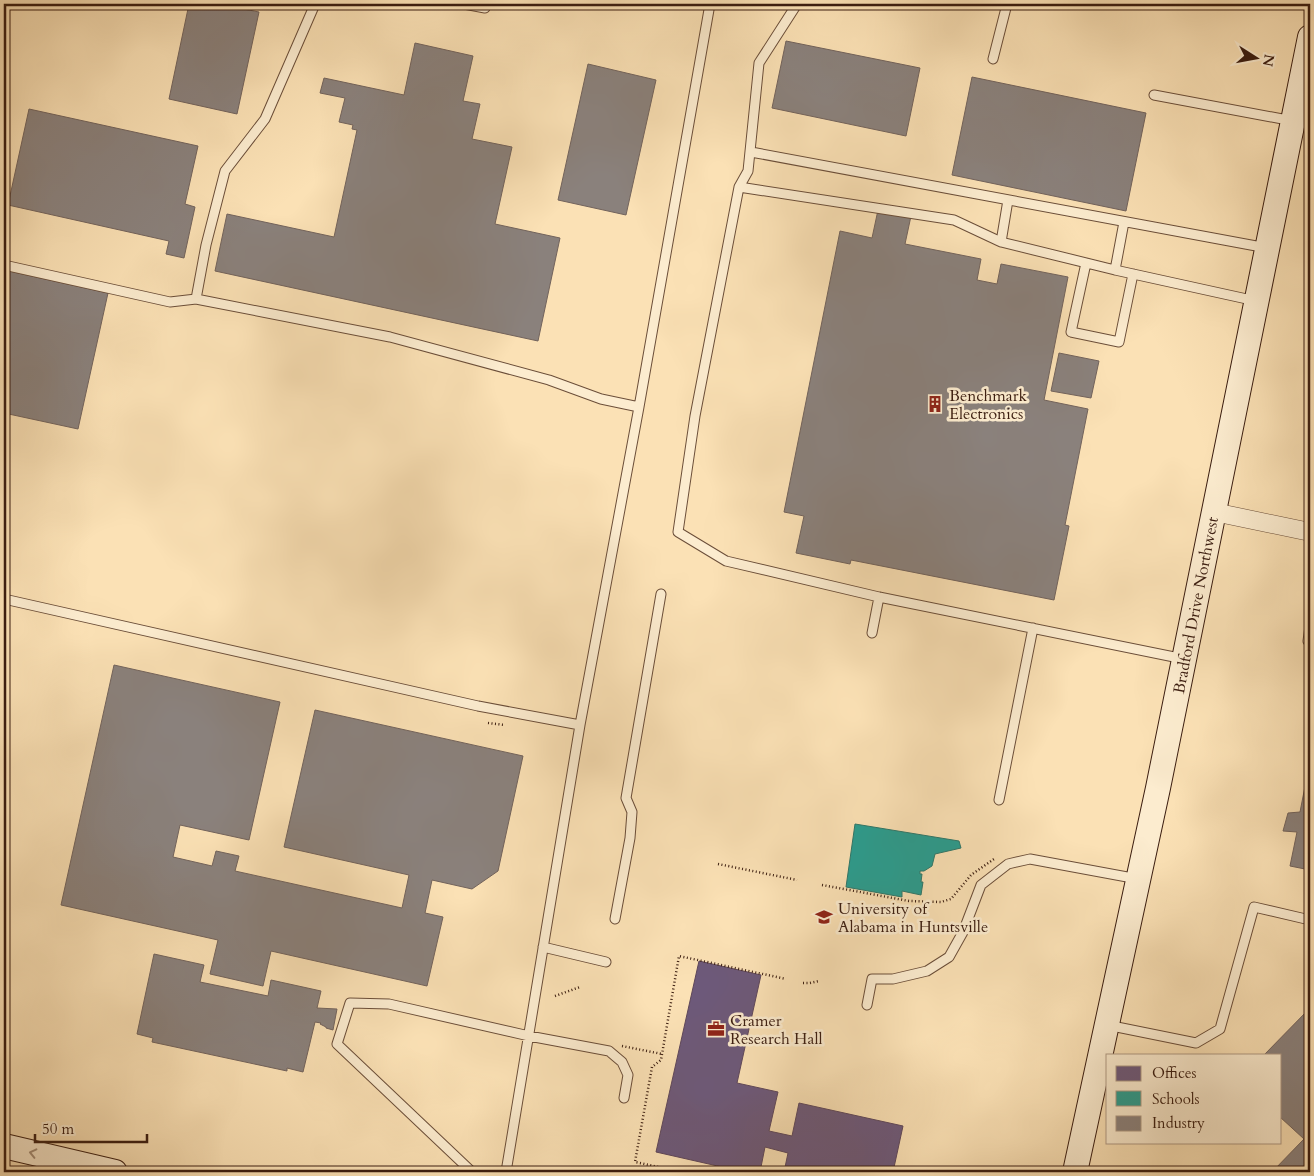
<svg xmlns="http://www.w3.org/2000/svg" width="1314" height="1176" font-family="Cardo,serif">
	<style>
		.offices { fill: #6d597a; stroke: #5e475a }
		.schools { fill: #2a9d8f; stroke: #2f7769 }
		.industry { fill: #8a817c; stroke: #72635c }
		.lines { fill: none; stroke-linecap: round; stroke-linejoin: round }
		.lane-casing { stroke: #6b4e39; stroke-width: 11 }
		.street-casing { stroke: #6b4e39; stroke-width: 19 }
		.secondary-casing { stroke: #3b1d10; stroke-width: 26 }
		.path { stroke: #3b1d10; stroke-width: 2.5; stroke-dasharray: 1 2.5; stroke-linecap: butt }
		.lane { stroke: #fceccf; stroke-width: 9 }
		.street { stroke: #fceccf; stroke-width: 18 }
		.secondary { stroke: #fceccf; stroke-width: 24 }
		.oneway { stroke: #a58f79 }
		.labels { text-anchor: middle; stroke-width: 5; stroke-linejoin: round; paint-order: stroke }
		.poi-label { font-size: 16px; fill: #3b1d10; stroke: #fceccf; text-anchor: start }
		.street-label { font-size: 16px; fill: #3b1d10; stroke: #fceccf }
	</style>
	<rect width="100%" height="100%" fill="#fbe1b5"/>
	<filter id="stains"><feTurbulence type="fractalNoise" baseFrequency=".004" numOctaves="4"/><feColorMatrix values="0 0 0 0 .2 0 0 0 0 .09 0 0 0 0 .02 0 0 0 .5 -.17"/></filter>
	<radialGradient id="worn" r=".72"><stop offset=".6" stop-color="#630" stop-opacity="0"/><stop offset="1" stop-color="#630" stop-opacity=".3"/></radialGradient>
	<path class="offices" d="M 699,961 L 761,975 L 737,1083 L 778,1092 L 769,1131 L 792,1136 L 799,1103 L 903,1126 L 893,1172 L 784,1172 L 788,1153 L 765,1147 L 760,1172 L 744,1172 L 656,1152 Z"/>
	<path class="schools" d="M 855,824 L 959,841 L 961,848 L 935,854 L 932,866 L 924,871 L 920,871 L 920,874 L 922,874 L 921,882 L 923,882 L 921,895 L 902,891 L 902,897 L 846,887 Z"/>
	<path class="industry" d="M 189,4 L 218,4 L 259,12 L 237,114 L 169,99 Z
		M 786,41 L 920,68 L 906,136 L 772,108 Z
		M 415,43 L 473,56 L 463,101 L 480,104 L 472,139 L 512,147 L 495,224 L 560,238 L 538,341 L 215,271 L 227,214 L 334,237 L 357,130 L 352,129 L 353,125 L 339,122 L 345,98 L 320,93 L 324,78 L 404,95 Z
		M 588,64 L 656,80 L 626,215 L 558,200 Z
		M 972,77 L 1146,113 L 1126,211 L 952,175 Z
		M 29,109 L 198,146 L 185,204 L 195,207 L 184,258 L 166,254 L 169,241 L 8,205 Z
		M 878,210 L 911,216 L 905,244 L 981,259 L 977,280 L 997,284 L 1001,264 L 1068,277 L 1044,400 L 1088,409 L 1065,525 L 1069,526 L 1054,600 L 851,560 L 850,564 L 796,553 L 804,516 L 784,512 L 840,231 L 872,238 Z
		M 4,270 L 108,293 L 78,429 L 4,413 Z
		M 1059,353 L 1099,361 L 1091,398 L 1051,391 Z
		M 114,665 L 280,702 L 249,840 L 180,825 L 173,857 L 212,866 L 216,851 L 239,856 L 235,871 L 402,908 L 409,875 L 284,847 L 315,710 L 523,756 L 498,871 L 472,889 L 432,880 L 425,913 L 443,917 L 427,986 L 271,951 L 263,986 L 210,974 L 218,940 L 61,905 Z
		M 1310,761 L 1310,870 L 1290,866 L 1297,832 L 1283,831 L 1288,813 L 1300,812 Z
		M 154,954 L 204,965 L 200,982 L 268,996 L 271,980 L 321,991 L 317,1008 L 337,1009 L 333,1030 L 326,1028 L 326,1027 L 320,1024 L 321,1023 L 315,1022 L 303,1072 L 287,1068 L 287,1071 L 152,1042 L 153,1038 L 137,1034 Z
		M 1310,1008 L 1310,1172 L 1272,1172 L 1304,1139 L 1280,1117 L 1280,1055 L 1264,1055 Z"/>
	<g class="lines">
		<g class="lane-casing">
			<path id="lane" d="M 464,4 L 485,8
				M 797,4 L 759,63 L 748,171 L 739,187 L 695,416 L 678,532 L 726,561 L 879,597 L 1184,659
				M 993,59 L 1007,4
				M 1154,95 L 1293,121
				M 751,152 L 1267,248
				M 739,187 L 954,220 L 1001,242 L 1115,270 L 1256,301
				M 1001,242 L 1008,200
				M 1086,263 L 1071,332 L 1119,342 L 1133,274
				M 4,265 L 170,302 L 196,299 L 390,337 L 549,380 L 601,399 L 639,407
				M 1115,270 L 1124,222
				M 196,299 L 206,245 L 225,171 L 265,119 L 315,4
				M 4,599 L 478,706 L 580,725
				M 1310,626 L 1308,641 L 1310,642
				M 872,633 L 879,597
				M 999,800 L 1033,628
				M 615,919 L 630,838 L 632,812 L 626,798 L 661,594
				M 543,947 L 606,962
				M 867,1005 L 872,979 L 893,979 L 927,971 L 949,957 L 963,932 L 981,885 L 1008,864 L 1030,859 L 1138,879
				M 1107,1025 L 1196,1043 L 1220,1029 L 1254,907 L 1310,920
				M 472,1172 L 337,1044 L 350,1003 L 389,1004 L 529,1036 L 609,1051 L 622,1062 L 628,1075 L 624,1098
				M 506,1172 L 580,725 L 639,407 L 710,4"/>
		</g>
		<g class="street-casing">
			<path id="street" d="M 1214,512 L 1310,532"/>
		</g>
		<g class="secondary-casing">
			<path id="secondary" d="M 4,1146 L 115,1172
				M 1075,1172 L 1158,788 L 1310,37"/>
		</g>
		<path class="path" d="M 488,723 L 505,725
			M 718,864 L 797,880
			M 822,885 L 909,901 L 941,902 L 951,899 L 971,875 L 994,859
			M 803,983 L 810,983 L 819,981
			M 555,996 L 580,987
			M 622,1046 L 662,1054
			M 682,1172 L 635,1162 L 652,1067 L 661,1060 L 679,956 L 786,979"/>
		<use href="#lane" class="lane"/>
		<use href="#street" class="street"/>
		<use href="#secondary" class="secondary"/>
	</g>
	<defs><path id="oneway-chevron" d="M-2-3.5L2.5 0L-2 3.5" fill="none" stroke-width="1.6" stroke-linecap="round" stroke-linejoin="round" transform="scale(1.25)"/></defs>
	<use class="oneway" href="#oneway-chevron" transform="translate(33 1153) rotate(-167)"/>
	<defs>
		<g id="building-bare" transform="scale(1.35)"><path d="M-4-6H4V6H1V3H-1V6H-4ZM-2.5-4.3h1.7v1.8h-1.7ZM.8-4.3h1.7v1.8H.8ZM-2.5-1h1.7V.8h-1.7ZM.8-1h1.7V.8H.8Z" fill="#8f2418" stroke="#fceccf" stroke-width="2.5" paint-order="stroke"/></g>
		<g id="university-bare" transform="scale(1.35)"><path d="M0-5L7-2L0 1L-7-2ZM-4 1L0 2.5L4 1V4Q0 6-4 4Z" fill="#8f2418" stroke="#fceccf" stroke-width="2.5" paint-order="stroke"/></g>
		<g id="office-bare" transform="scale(1.35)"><path d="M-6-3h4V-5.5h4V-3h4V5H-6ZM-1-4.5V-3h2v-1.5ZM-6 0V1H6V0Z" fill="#8f2418" stroke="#fceccf" stroke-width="2.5" paint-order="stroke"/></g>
	</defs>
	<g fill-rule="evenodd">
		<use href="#building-bare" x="935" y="404"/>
		<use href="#university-bare" x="824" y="917"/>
		<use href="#office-bare" x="716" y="1029"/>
	</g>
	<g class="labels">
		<g class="poi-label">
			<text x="949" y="401">Benchmark<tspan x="949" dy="18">Electronics</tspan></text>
			<text x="838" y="914">University of<tspan x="838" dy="18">Alabama in Huntsville</tspan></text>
			<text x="730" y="1026">Cramer<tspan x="730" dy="18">Research Hall</tspan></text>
		</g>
		<g class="street-label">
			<text transform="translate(1195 605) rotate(-79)" y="6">Bradford Drive Northwest</text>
		</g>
	</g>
	<rect width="1314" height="1176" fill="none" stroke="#fbe1b5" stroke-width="20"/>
	<rect x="5" y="5" width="1304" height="1166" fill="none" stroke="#3b1d10" stroke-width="2.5"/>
	<rect x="10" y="10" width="1294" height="1156" fill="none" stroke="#3b1d10"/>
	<rect x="1106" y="1054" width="175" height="90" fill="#fceccf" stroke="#af9983"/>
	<rect x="1116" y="1066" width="25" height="15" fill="#6d597a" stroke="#af9983"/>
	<text x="1152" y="1078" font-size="15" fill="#3b1d10">Offices</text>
	<rect x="1116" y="1091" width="25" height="15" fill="#2a9d8f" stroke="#af9983"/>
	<text x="1152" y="1104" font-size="15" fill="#3b1d10">Schools</text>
	<rect x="1116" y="1116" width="25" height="15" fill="#8a817c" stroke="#af9983"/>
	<text x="1152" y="1128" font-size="15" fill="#3b1d10">Industry</text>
	<g transform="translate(1256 58) rotate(101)" stroke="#fceccf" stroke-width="4" paint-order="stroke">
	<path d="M0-4L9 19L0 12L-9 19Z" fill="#3b1d10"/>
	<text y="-8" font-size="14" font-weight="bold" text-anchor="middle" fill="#3b1d10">N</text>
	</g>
	<path d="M35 1134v8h112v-8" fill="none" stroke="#3b1d10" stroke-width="2.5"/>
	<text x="42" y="1134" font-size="15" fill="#3b1d10" stroke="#fceccf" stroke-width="4" paint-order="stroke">50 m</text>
	<rect width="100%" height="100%" filter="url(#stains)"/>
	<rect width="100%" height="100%" fill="url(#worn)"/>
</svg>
